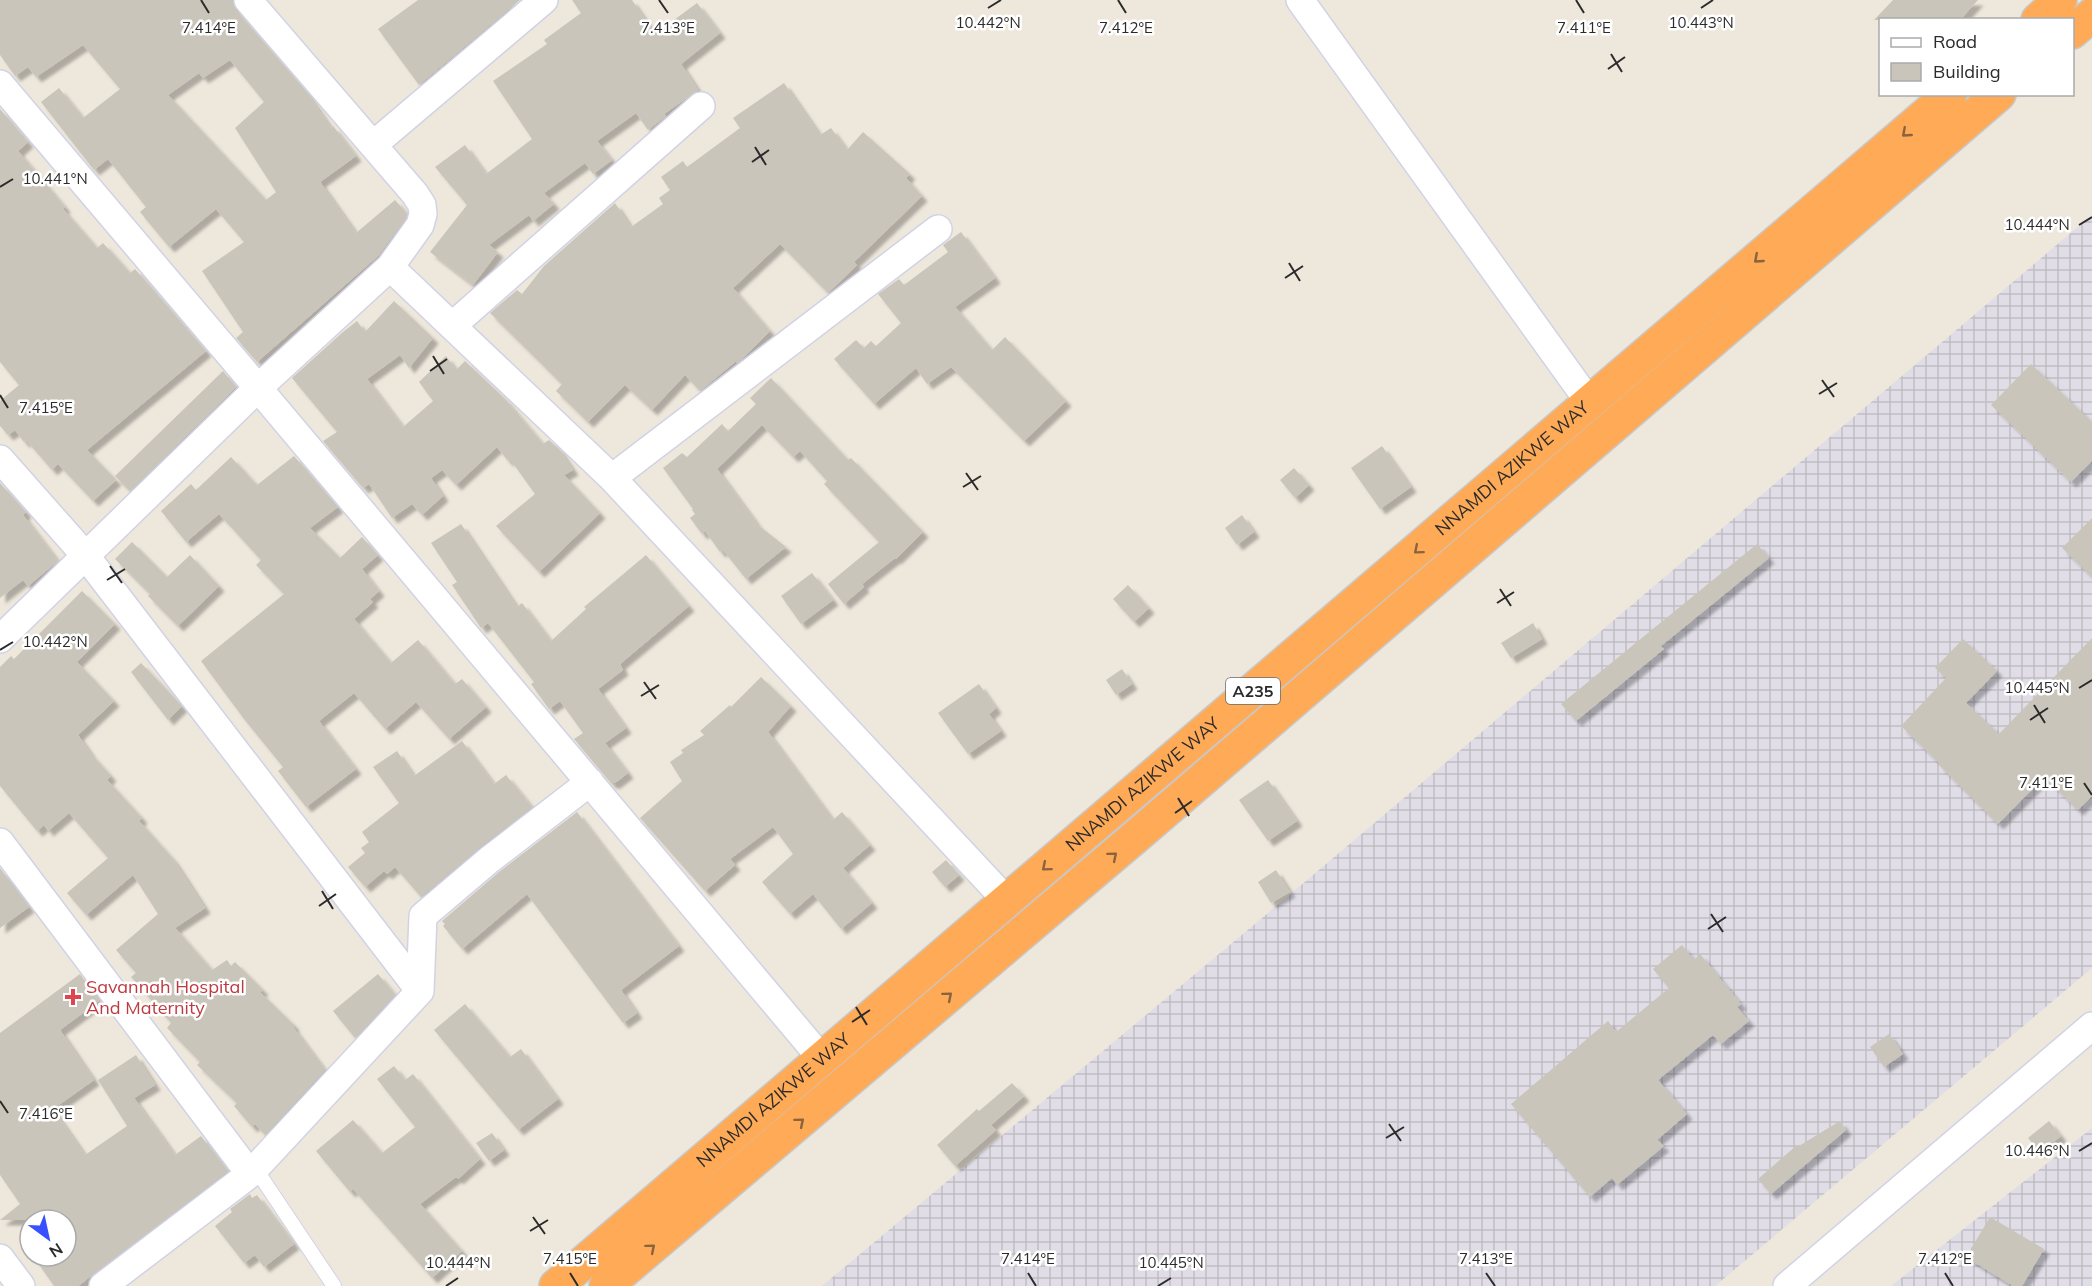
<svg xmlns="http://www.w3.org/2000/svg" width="2092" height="1286" font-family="Mulish,sans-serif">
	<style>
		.industrial { fill: url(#industrial-grid) }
		.building { fill: #c9c5ba; fill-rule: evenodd; filter: url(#shadow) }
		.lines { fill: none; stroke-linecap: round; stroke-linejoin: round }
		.lane-casing { stroke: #d1d3e5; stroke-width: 16 }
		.street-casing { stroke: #d1d3e5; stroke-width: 30 }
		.highway-casing { stroke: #c8c8c8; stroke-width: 36 }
		.lane { stroke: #fff; stroke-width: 14 }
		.street { stroke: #fff; stroke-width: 27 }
		.highway { stroke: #ffaa56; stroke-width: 33 }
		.oneway { stroke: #8a643e }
		.ticks { fill: none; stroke: #2b2b2b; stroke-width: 2 }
		.health-dot { fill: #e0444e; stroke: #fff; stroke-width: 2 }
		.labels { text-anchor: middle; stroke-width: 5; stroke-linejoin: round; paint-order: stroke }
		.shield { fill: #fff; stroke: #6b6b6b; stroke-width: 1.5 }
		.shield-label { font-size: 16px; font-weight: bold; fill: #2b2b2b }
		.street-label { font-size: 18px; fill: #2b2b2b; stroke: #fff }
		.health-label { font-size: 18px; fill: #be3a42; stroke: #fff; text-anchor: start }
		.ticks-label { font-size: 15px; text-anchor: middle; fill: #2b2b2b; stroke: #fff; stroke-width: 5; stroke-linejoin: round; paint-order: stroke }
	</style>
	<defs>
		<pattern id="industrial-grid" width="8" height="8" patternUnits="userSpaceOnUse" patternTransform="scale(1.5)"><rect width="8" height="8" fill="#e0dde6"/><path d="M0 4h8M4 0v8" fill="none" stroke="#c0bec5"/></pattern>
		<filter id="shadow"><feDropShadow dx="5.5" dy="5.5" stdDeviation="1.5" flood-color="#0004"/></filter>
	</defs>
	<rect width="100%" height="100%" fill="#eee7dc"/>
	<path class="industrial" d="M 2092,215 L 2092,968 L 1715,1286 L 822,1286 L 1280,903 Z
		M 2092,1128 L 2092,1286 L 1891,1286 Z"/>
	<path class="building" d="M 0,0 L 233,0 L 236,10 L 305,90 L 331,128 L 333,126 L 356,156 L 320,182 L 356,233 L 395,200 L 407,214 L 406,218 L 378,256 L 257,362 L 236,338 L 243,332 L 202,271 L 244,242 L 216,209 L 169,247 L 140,212 L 146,207 L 108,159 L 94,170 L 41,102 L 59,88 L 83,118 L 120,89 L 83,45 L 36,77 L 28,67 L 15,76 L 0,55 ZM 230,60 L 264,102 L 235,128 L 276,192 L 266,200 L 168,95 L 199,73 L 203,78 Z
		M 418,0 L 520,0 L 419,85 L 378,29 Z
		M 572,0 L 632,0 L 655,34 L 697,3 L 720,33 L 681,64 L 698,90 L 664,114 L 666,116 L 648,130 L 636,113 L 597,141 L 612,160 L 593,174 L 585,163 L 544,193 L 554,204 L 533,221 L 529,215 L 489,245 L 498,252 L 473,285 L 430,252 L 467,205 L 435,167 L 465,145 L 486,174 L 532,139 L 493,81 L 547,44 L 544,40 L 581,13 Z
		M 1893,0 L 1978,0 L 1960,20 L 1874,20 Z
		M 784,83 L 820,135 L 831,128 L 847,150 L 863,132 L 910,174 L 906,178 L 922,196 L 854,262 L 857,265 L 828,293 L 780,244 L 733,288 L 770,331 L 744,357 L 737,363 L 736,361 L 700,391 L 685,375 L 652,410 L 625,385 L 588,422 L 556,391 L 562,384 L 490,313 L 517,290 L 522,294 L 544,266 L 615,203 L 631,227 L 663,204 L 659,198 L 670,190 L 661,177 L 683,161 L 687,167 L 740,128 L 733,118 Z
		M 0,109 L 28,142 L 18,151 L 65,207 L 63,209 L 97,248 L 103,243 L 130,273 L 135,269 L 206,351 L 87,450 L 116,480 L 93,501 L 58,464 L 52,470 L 26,440 L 24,442 L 15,430 L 8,435 L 0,426 L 0,401 L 19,385 L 0,362 Z
		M 961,232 L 995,278 L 955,307 L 992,350 L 1005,337 L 1066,401 L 1024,441 L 951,367 L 927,384 L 916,368 L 874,404 L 834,359 L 856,340 L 864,348 L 871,341 L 876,346 L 901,323 L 878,294 L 899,279 L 904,285 L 948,252 L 943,245 Z
		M 394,301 L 433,338 L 409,368 L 400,355 L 367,379 L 403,427 L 433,401 L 419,382 L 446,356 L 456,370 L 465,361 L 506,400 L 543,444 L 549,440 L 559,449 L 573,470 L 564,475 L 600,513 L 539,572 L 496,526 L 535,494 L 510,459 L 508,461 L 497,447 L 456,485 L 442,470 L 431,478 L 443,496 L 422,515 L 412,504 L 392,518 L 369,484 L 363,488 L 323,441 L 337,432 L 292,378 L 343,332 L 357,321 L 365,332 Z
		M 2031,364 L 2092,422 L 2092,461 L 2071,482 L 1991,405 Z
		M 223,371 L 236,387 L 130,491 L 115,476 Z
		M 771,378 L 848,460 L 851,458 L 923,532 L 896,559 L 895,558 L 862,584 L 864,587 L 844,604 L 828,584 L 879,542 L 824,484 L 827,481 L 800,451 L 793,457 L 762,425 L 717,469 L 758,525 L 786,547 L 746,579 L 723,550 L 720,552 L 705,531 L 702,534 L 690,518 L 695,514 L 692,510 L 693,509 L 663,468 L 682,453 L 687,457 L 722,424 L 728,431 L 756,404 L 750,398 Z
		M 1382,446 L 1411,487 L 1380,509 L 1351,468 Z
		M 294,456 L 338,507 L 310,528 L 340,558 L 362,537 L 378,555 L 362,569 L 379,591 L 370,599 L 373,602 L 354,619 L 391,663 L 418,640 L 455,684 L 462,679 L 486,707 L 449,739 L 416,702 L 385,729 L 354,693 L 319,721 L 356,769 L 306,807 L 278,771 L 283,767 L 244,719 L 201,661 L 284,594 L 256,565 L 261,560 L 219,514 L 186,542 L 161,511 L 191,484 L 196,490 L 231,457 L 257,485 Z
		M 1294,468 L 1309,485 L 1295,498 L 1280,480 Z
		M 0,483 L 26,512 L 23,515 L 58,561 L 28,586 L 23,580 L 0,598 Z
		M 1242,515 L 1254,532 L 1237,545 L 1225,528 Z
		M 2092,518 L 2092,577 L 2062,548 Z
		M 461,524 L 517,607 L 522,603 L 551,641 L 586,609 L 584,607 L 646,555 L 689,606 L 620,664 L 623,670 L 598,689 L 626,728 L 605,743 L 628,773 L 615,783 L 611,783 L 574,739 L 583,733 L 560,701 L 549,709 L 531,684 L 534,682 L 488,623 L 481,628 L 452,585 L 457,582 L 431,543 Z
		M 132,542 L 167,577 L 190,555 L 219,586 L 178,626 L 148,596 L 150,594 L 115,559 Z
		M 1757,544 L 1769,558 L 1661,646 L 1664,649 L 1576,721 L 1561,704 Z
		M 812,573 L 833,600 L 801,624 L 781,596 Z
		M 1128,585 L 1149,608 L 1134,622 L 1113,599 Z
		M 82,591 L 115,624 L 77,662 L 114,701 L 78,735 L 91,754 L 111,776 L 107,780 L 142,818 L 139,821 L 173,859 L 205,908 L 175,928 L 212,970 L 227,960 L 231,966 L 235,962 L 263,990 L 260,992 L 294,1025 L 293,1027 L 325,1070 L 265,1135 L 255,1124 L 252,1127 L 234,1106 L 237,1103 L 197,1065 L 200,1062 L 167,1028 L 171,1023 L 131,977 L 136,973 L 116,950 L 158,914 L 133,875 L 86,915 L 67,893 L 108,858 L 69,813 L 48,831 L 44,825 L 37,831 L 0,786 L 0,667 L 11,656 L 14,659 Z
		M 1533,623 L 1542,639 L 1511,658 L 1501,643 Z
		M 2092,638 L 2092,796 L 2078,810 L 2044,777 L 1998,824 L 1939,765 L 1940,764 L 1901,726 L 1946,678 L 1935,668 L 1963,639 L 1997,671 L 1966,703 L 1999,734 Z
		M 141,663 L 182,706 L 168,720 L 131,672 Z
		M 1122,669 L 1132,684 L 1116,695 L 1106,680 Z
		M 761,677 L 791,706 L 768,732 L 833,820 L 842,812 L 870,845 L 843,868 L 872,903 L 841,929 L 813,894 L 790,914 L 762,882 L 793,854 L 773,827 L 730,859 L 735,865 L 705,891 L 640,818 L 682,781 L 670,762 L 683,753 L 681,750 L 704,735 L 700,731 L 730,705 L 731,707 Z
		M 979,684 L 996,708 L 989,714 L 1001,731 L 968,754 L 938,713 Z
		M 462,741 L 494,784 L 506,775 L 532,807 L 479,848 L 421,897 L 395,867 L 387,874 L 384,871 L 365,887 L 348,867 L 365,853 L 361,848 L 369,842 L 362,832 L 399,803 L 373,767 L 397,751 L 414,776 Z
		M 1268,780 L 1297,821 L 1268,841 L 1239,800 Z
		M 577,812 L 679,946 L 621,990 L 637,1013 L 623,1023 L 527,894 L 462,949 L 443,926 L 445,924 L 442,921 L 499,872 Z
		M 946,860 L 959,875 L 945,887 L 932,872 Z
		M 0,868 L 29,907 L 0,928 Z
		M 1276,870 L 1290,892 L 1271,903 L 1258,882 Z
		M 1682,945 L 1694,960 L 1700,954 L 1741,1004 L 1737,1007 L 1749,1021 L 1721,1044 L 1713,1035 L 1658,1080 L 1687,1114 L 1657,1140 L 1664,1146 L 1617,1185 L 1612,1178 L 1590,1197 L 1511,1104 L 1608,1021 L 1616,1032 L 1669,988 L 1653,969 Z
		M 80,974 L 99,1001 L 60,1030 L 94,1080 L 53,1109 L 85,1155 L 127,1126 L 98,1080 L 136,1055 L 155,1085 L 134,1098 L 175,1155 L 201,1136 L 228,1171 L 78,1286 L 54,1286 L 33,1256 L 66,1256 L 66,1220 L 0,1220 L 20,1204 L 0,1175 L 0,1033 Z
		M 378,974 L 395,995 L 355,1038 L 333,1011 Z
		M 465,1004 L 510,1057 L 521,1049 L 558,1099 L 518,1130 L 434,1030 Z
		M 1889,1034 L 1903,1054 L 1884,1067 L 1870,1047 Z
		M 394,1066 L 405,1080 L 413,1074 L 480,1159 L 458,1179 L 456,1177 L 420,1204 L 462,1251 L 432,1278 L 353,1189 L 350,1192 L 316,1151 L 353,1120 L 382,1153 L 415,1127 L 377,1079 Z
		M 1012,1083 L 1024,1096 L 991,1125 L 996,1130 L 955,1166 L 937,1145 L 977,1109 L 979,1111 Z
		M 1840,1121 L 1846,1130 L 1771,1194 L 1758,1179 L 1797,1145 L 1799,1146 Z
		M 2049,1121 L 2061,1136 L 2040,1153 L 2028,1138 Z
		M 492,1133 L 504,1150 L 489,1161 L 476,1143 Z
		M 250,1194 L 252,1198 L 257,1195 L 294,1244 L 264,1267 L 255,1255 L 244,1263 L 215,1226 L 232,1212 L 230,1209 Z
		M 1990,1217 L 2044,1249 L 2022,1286 L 2013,1286 L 1969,1259 L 1969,1252 Z"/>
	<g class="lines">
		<g class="lane-casing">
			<path id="lane" d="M 255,1168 L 334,1286"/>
		</g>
		<g class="street-casing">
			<path id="street" d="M 1300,0 L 1590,403
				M 0,84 L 258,388 L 822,1059
				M 373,145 L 544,0
				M 390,267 L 612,478 L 1007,901
				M 452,326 L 701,106
				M 0,459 L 85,555 L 420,991
				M 612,478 L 938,229
				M 0,639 L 258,388 L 390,267 L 420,225 L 423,214 L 422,205 L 415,194 L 248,0
				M 0,842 L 250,1174
				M 0,1258 L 21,1286
				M 103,1286 L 250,1174 L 420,991 L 423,916 L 489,860 L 590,782
				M 1787,1286 L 2092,1026"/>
		</g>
		<g class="highway-casing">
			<g id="highway">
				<path d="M 2038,20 L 2060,0"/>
				<path d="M 2072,32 L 2092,15"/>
				<path id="s1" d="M 556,1286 L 1950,94"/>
				<path d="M 606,1286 L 1140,833 L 1999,94"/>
			</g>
		</g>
		<use href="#lane" class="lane"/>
		<use href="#street" class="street"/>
		<use href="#highway" class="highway"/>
	</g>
	<defs><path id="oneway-chevron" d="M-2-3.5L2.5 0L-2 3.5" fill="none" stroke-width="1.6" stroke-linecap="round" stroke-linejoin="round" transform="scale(1.5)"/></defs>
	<g class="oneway">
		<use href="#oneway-chevron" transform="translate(1906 133) rotate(139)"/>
		<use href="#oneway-chevron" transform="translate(1758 259) rotate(139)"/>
		<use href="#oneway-chevron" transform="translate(1418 550) rotate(140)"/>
		<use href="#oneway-chevron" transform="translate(1113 856) rotate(-40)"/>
		<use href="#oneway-chevron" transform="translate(1046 867) rotate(140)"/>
		<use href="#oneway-chevron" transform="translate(948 996) rotate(-40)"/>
		<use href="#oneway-chevron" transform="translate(800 1122) rotate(-40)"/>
		<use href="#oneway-chevron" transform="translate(651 1248) rotate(-40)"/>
	</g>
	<path class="ticks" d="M 201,0 L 209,13M 659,0 L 668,13M 1118,0 L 1126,13M 1576,0 L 1584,13M 988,8 L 1001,0M 1701,8 L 1713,0M 1611,54 L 1622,72M 1608,69 L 1625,57M 755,147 L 766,165M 752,162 L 769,150M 0,187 L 13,179M 2079,225 L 2092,217M 1289,263 L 1300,281M 1285,278 L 1303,266M 433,356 L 444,374M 430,371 L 447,359M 1822,380 L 1834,397M 1819,394 L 1837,383M 0,395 L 8,408M 966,473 L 978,490M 963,487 L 981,476M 110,566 L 122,583M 107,580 L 125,569M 1500,589 L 1511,606M 1497,603 L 1514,592M 0,650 L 13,642M 644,682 L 656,699M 2079,688 L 2092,680M 641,696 L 659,685M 2034,705 L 2045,723M 2030,720 L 2048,708M 2084,783 L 2092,795M 1178,798 L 1189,816M 1175,813 L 1192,801M 322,891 L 333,909M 319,906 L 336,894M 1711,914 L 1723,932M 1708,929 L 1726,917M 856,1007 L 867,1025M 852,1022 L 870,1010M 0,1101 L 8,1113M 1389,1124 L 1401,1141M 1386,1138 L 1404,1127M 2079,1151 L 2092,1143M 533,1217 L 545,1234M 530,1231 L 548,1220M 570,1273 L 578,1286M 1028,1273 L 1036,1286M 1486,1273 L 1495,1286M 1945,1273 L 1953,1286M 446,1286 L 458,1278M 1158,1286 L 1171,1278"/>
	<path class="health-dot" d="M70 988h6v6h6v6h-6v6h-6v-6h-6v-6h6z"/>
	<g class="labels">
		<rect class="shield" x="1226" y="678" width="54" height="26" rx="4.5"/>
		<g class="shield-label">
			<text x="1253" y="697">A235</text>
		</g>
		<g class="street-label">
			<text dy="6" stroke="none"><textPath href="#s1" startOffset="1258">NNAMDI AZIKWE WAY</textPath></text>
			<text dy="6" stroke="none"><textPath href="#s1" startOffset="772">NNAMDI AZIKWE WAY</textPath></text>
			<text dy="6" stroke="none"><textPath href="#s1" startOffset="286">NNAMDI AZIKWE WAY</textPath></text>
		</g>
		<g class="health-label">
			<text x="86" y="993">Savannah Hospital<tspan x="86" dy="21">And Maternity</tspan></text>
		</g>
	</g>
	<g class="ticks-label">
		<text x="1701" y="28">10.443°N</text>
		<text x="988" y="28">10.442°N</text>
		<text x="209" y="33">7.414°E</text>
		<text x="668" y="33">7.413°E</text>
		<text x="1126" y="33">7.412°E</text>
		<text x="1584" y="33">7.411°E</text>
		<text x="55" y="184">10.441°N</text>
		<text x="2037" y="230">10.444°N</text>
		<text x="46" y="413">7.415°E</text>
		<text x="55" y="647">10.442°N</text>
		<text x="2037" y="693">10.445°N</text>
		<text x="2046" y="788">7.411°E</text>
		<text x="46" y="1119">7.416°E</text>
		<text x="2037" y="1156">10.446°N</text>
		<text x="570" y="1264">7.415°E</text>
		<text x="1028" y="1264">7.414°E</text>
		<text x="1486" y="1264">7.413°E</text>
		<text x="1945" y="1264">7.412°E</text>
		<text x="458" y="1268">10.444°N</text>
		<text x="1171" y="1268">10.445°N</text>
	</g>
	<rect x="1879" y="18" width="195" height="78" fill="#ffffff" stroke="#aaaaaa" stroke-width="1.5"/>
	<rect x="1891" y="38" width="30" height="9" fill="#ffffff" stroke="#aaaaaa" stroke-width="1.5"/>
	<text x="1933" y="48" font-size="18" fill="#2b2b2b">Road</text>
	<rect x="1891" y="63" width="30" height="18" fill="#c9c5ba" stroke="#aaaaaa" stroke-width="1.5"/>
	<text x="1933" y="78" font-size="18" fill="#2b2b2b">Building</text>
	<g transform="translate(48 1238) rotate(147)"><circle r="28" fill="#ffffff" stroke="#aaaaaa" stroke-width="1.5"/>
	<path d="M0-4.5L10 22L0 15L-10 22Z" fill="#3850ff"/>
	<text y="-9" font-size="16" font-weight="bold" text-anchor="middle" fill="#2b2b2b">N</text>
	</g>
</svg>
